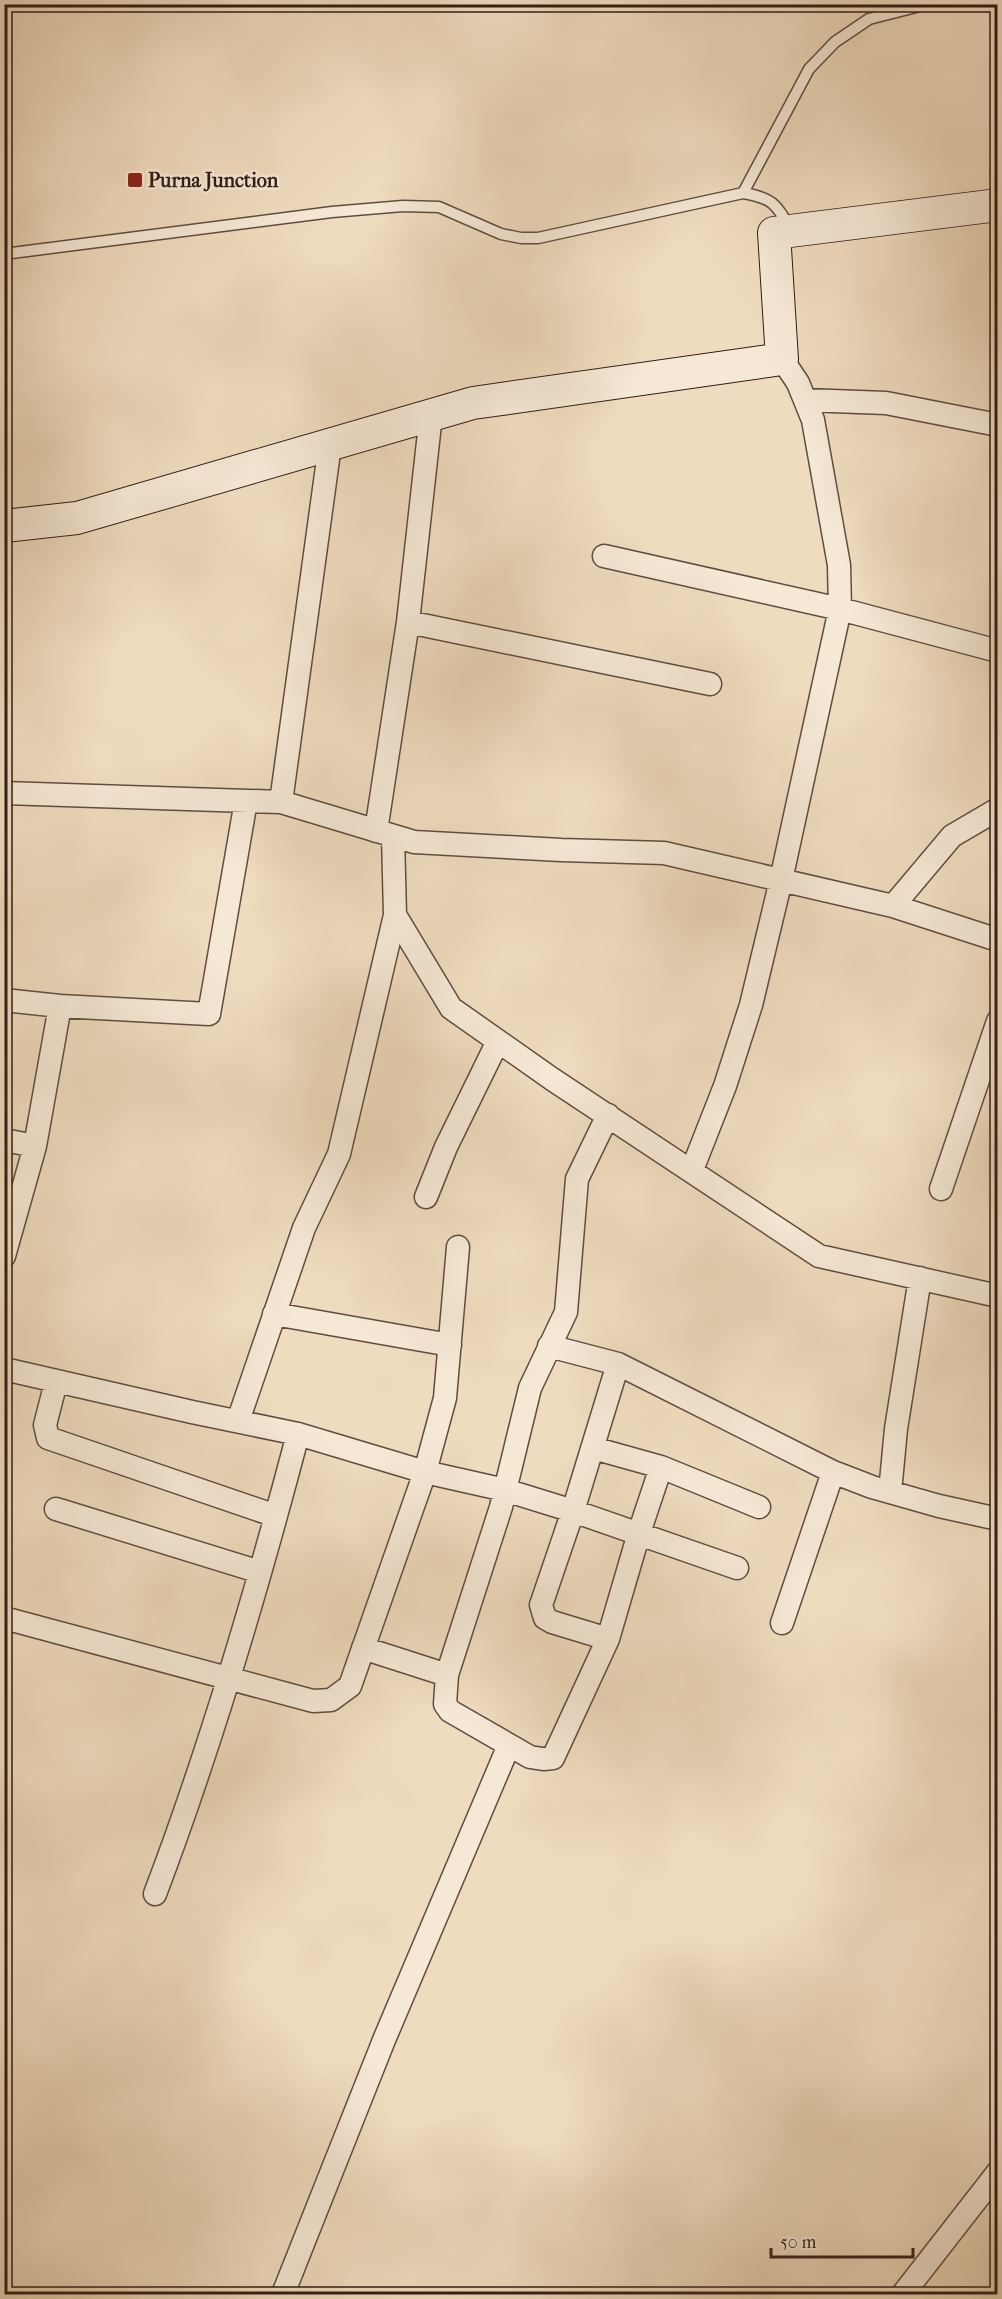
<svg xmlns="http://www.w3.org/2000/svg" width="1002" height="2299" font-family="'IM FELL French Canon',serif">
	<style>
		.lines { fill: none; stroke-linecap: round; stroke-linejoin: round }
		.service-casing { stroke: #604d41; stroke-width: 13 }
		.minor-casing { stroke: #604d41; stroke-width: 25 }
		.secondary-casing { stroke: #311e17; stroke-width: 34 }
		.service { stroke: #f5e8d5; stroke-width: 10 }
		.minor { stroke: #f5e8d5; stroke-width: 22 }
		.secondary { stroke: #f5e8d5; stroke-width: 32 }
		.poi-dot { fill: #8f2418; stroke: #f5e8d5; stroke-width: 2 }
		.labels { text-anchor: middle; stroke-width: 5; stroke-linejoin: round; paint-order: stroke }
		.poi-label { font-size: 20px; font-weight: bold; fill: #311e17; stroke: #f5e8d5; text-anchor: start }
	</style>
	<rect width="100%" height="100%" fill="#efdbbe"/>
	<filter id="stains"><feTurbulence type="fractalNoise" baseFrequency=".00333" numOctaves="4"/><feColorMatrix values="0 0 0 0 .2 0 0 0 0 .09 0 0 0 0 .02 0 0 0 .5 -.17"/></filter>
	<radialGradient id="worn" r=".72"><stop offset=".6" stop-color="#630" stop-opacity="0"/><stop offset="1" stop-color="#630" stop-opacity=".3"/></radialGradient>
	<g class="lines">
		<g class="service-casing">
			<path id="service" d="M 743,193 L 809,69 L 835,42 L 869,19 L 928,4
				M 4,254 L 332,212 L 403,206 L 439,207 L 501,234 L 521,238 L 538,238 L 743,193 C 772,198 776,203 790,229"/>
		</g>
		<g class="minor-casing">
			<path id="minor" d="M 805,400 L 886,403 L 998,425
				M 604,556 L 840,609 L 998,651
				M 408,622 L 710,684
				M 4,793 L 281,802 L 330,445
				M 281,802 L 414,842 L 561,850 L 664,853 L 893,906 L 998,940
				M 376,831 L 408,622 L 431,415
				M 393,836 L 395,915 L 451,1008 L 552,1079 L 819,1256 L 998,1296
				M 893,906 L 952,836 L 998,809
				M 4,1000 L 60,1006
				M 608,1115 L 577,1179 L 566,1312 L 530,1388 L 501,1507 L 447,1675 L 445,1704 L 450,1711 L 530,1757 L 543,1759 L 553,1758 L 608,1639 L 639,1533 L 661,1467
				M 4,1140 L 35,1146 L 4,1256
				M 35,1146 L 60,1006 L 209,1014 L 246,801
				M 692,1170 L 725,1086 L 751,1005 L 781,880 L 840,609 L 839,565 L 813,420 L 798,383 L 782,359
				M 941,1189 L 998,1021
				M 426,1197 L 446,1147 L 498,1041
				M 274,1314 L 450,1345
				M 549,1346 L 618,1364 L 833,1472 L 872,1487 L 939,1506 L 998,1519
				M 4,1369 L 192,1412 L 298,1434 L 425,1472 L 505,1490 L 573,1511 L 737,1568
				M 56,1382 L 45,1425 L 48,1438 L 276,1516
				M 238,1421 L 304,1228 L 339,1154 L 395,915
				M 593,1448 L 661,1467 L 759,1507
				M 890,1492 L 896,1429 L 920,1278
				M 56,1509 L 260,1572
				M 4,1618 L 313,1701 L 331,1700 L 350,1686 L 425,1472 L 445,1398 L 458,1247
				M 782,1623 L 833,1472
				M 608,1639 L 552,1622 L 545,1618 L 541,1605 L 573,1511 L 618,1364
				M 363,1648 L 447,1675
				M 155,1894 C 212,1744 257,1590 298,1434
				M 283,2294 L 384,2040 L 509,1745
				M 903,2294 L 998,2172"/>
		</g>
		<g class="secondary-casing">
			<path id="secondary" d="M 4,526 L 77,518 L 473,403 L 782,359 L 774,233 L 998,205"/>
		</g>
		<use href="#service" class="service"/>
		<use href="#minor" class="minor"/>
		<use href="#secondary" class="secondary"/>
	</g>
	<rect class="poi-dot" x="127" y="172" width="16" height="16" rx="3"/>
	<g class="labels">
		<g class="poi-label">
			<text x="148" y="187">Purna Junction</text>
		</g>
	</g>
	<rect width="1002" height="2299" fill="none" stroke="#efdbbe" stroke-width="24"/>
	<rect x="6" y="6" width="990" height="2287" fill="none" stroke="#311e17" stroke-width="3"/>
	<rect x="12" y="12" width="978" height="2275" fill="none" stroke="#311e17" stroke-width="1.5"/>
	<path d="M771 2248v9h142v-9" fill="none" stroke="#311e17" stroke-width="3"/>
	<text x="780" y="2248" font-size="18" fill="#311e17" stroke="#f5e8d5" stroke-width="4.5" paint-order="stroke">50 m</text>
	<rect width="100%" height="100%" filter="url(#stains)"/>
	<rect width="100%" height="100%" fill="url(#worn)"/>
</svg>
